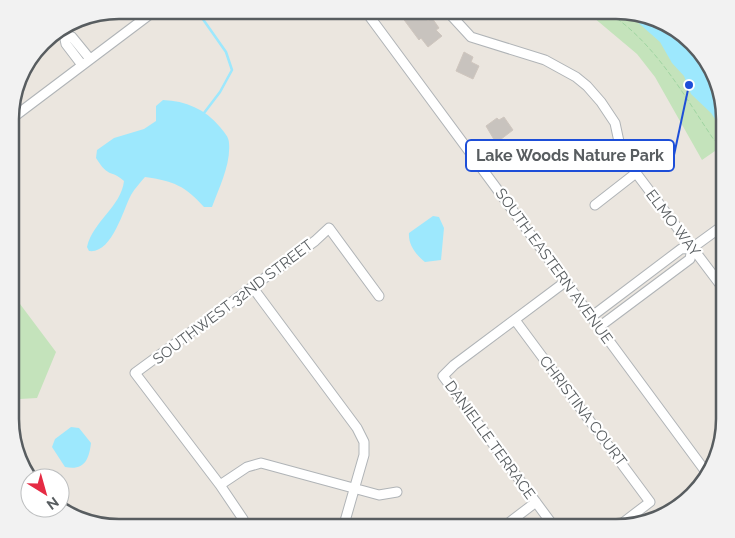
<svg xmlns="http://www.w3.org/2000/svg" width="735" height="538" font-family="Raleway,sans-serif">
	<style>
		.green { fill: #c4e3bb }
		.water { fill: #9de8fd }
		.lines { fill: none; stroke-linecap: round; stroke-linejoin: round }
		.stream { stroke: #9de8fd; stroke-width: 2.5 }
		.building { fill: #c8c3be; stroke: #cfc6be }
		.minor-casing { stroke: #b0b4b7; stroke-width: 11 }
		.path { stroke: #9fd4a1; stroke-width: 1; stroke-dasharray: 5 2.5; stroke-linecap: butt }
		.minor { stroke: #fff; stroke-width: 9 }
		.labels { text-anchor: middle; stroke-width: 4.5; stroke-linejoin: round; paint-order: stroke }
		.street-label { font-size: 15px; fill: #585d60; stroke: #fff }
		.rim { fill: none; stroke: #585d60; stroke-width: 2.5 }
		.leader { fill: none; stroke: #1d4ed8; stroke-width: 2 }
		.callout-dot { fill: #1d4ed8; stroke: #fff; stroke-width: 2 }
		.callout { fill: #fff; stroke: #1d4ed8; stroke-width: 2 }
		.callout-label { font-size: 16px; text-anchor: middle; font-weight: bold; fill: #585d60 }
	</style>
	<rect width="100%" height="100%" fill="#ebe6df"/>
	<path class="green" d="M 623,10 L 688,37 L 714,71 L 725,119 L 725,151 L 715,151 L 702,160 L 655,77 L 637,54 L 587,12 L 581,11 Z
		M 11,292 L 56,352 L 37,398 L 20,399 L 10,391 Z"/>
	<path class="water" d="M 625,11 L 688,37 L 714,71 L 725,127 L 717,122 L 711,113 L 691,94 L 684,76 L 672,63 L 660,42 Z
		M 163,100 C 186,101 205,109 220,127 C 224,132 229,137 229,143 C 231,164 219,188 212,207 L 204,207 C 185,186 174,181 145,177 C 140,183 135,188 131,195 C 123,210 112,254 89,251 L 87,247 C 93,221 121,207 124,181 C 111,169 109,179 96,158 L 97,150 L 114,138 L 144,129 L 156,121 L 156,106 Z
		M 433,216 L 439,217 L 444,228 L 441,260 L 425,262 C 416,255 408,244 409,233 Z
		M 71,427 L 79,428 L 91,443 C 89,460 84,471 65,467 L 52,447 L 55,439 Z"/>
	<g class="lines">
		<path class="stream" d="M 200,15 L 226,52 L 232,70 L 220,92 L 204,113"/>
	</g>
	<path class="building" d="M 421,12 L 428,21 L 432,18 L 439,28 L 436,30 L 442,36 L 428,47 L 421,38 L 419,40 L 399,13 Z
		M 464,52 L 473,57 L 471,62 L 479,66 L 473,79 L 456,71 Z
		M 504,117 L 513,130 L 496,143 L 486,126 L 497,118 L 499,120 Z"/>
	<g class="lines">
		<g class="minor-casing">
			<path id="minor" d="M 448,12 L 471,37 L 545,60 L 576,77 L 587,86 L 601,102 L 615,123 L 621,151 L 624,157 L 725,291
				M 367,13 L 706,472
				M 60,29 L 64,34 L 66,44 L 82,65
				M 64,34 L 72,37 L 90,59
				M 11,119 L 149,15
				M 595,205 L 636,173
				M 692,248 L 725,224
				M 253,288 L 357,428 L 364,442 L 364,455 L 343,528
				M 591,317 L 681,249 L 692,248 L 690,259 L 599,327
				M 515,320 L 650,502 L 616,528
				M 220,485 L 247,467 L 261,463 L 379,495 L 397,492
				M 246,528 L 243,519 L 220,485 L 135,373 L 315,241 L 329,228 L 379,296
				M 502,528 L 536,502
				M 555,528 L 443,376 L 454,365 L 565,282"/>
		</g>
		<path class="path" d="M 604,10 C 653,39 683,94 714,140 L 725,145"/>
		<use href="#minor" class="minor"/>
	</g>
	<g class="labels">
		<g class="street-label">
			<text transform="translate(673 223) rotate(53)" y="5">ELMO WAY</text>
			<text transform="translate(554 266) rotate(54)" y="5">SOUTH EASTERN AVENUE</text>
			<text transform="translate(233 302) rotate(-37)" y="5">SOUTHWEST 32ND STREET</text>
			<text transform="translate(583 411) rotate(53)" y="5">CHRISTINA COURT</text>
			<text transform="translate(490 440) rotate(54)" y="5">DANIELLE TERRACE</text>
		</g>
	</g>
	<path d="M0 0H735V538H0ZM119 19H616A100 100 0 0 1 716 119V419A100 100 0 0 1 616 519H119A100 100 0 0 1 19 419V119A100 100 0 0 1 119 19Z" fill="#f2f2f2" fill-rule="evenodd"/>
	<path class="rim" d="M119 19H616A100 100 0 0 1 716 119V419A100 100 0 0 1 616 519H119A100 100 0 0 1 19 419V119A100 100 0 0 1 119 19Z"/>
	<path class="leader" d="M689 85L674 155"/>
	<circle class="callout-dot" cx="689" cy="85" r="5"/>
	<rect class="callout" x="466" y="140" width="208" height="31" rx="5"/>
	<g class="callout-label">
		<text x="570" y="161">Lake Woods Nature Park</text>
	</g>
	<g transform="translate(45 493) rotate(143)"><circle r="24" fill="#ffffff" stroke="#bcbebf"/>
	<path d="M0-4L9 19L0 12L-9 19Z" fill="#e52b44"/>
	<text y="-8" font-size="14" font-weight="bold" text-anchor="middle" fill="#585d60">N</text>
	</g>
</svg>
